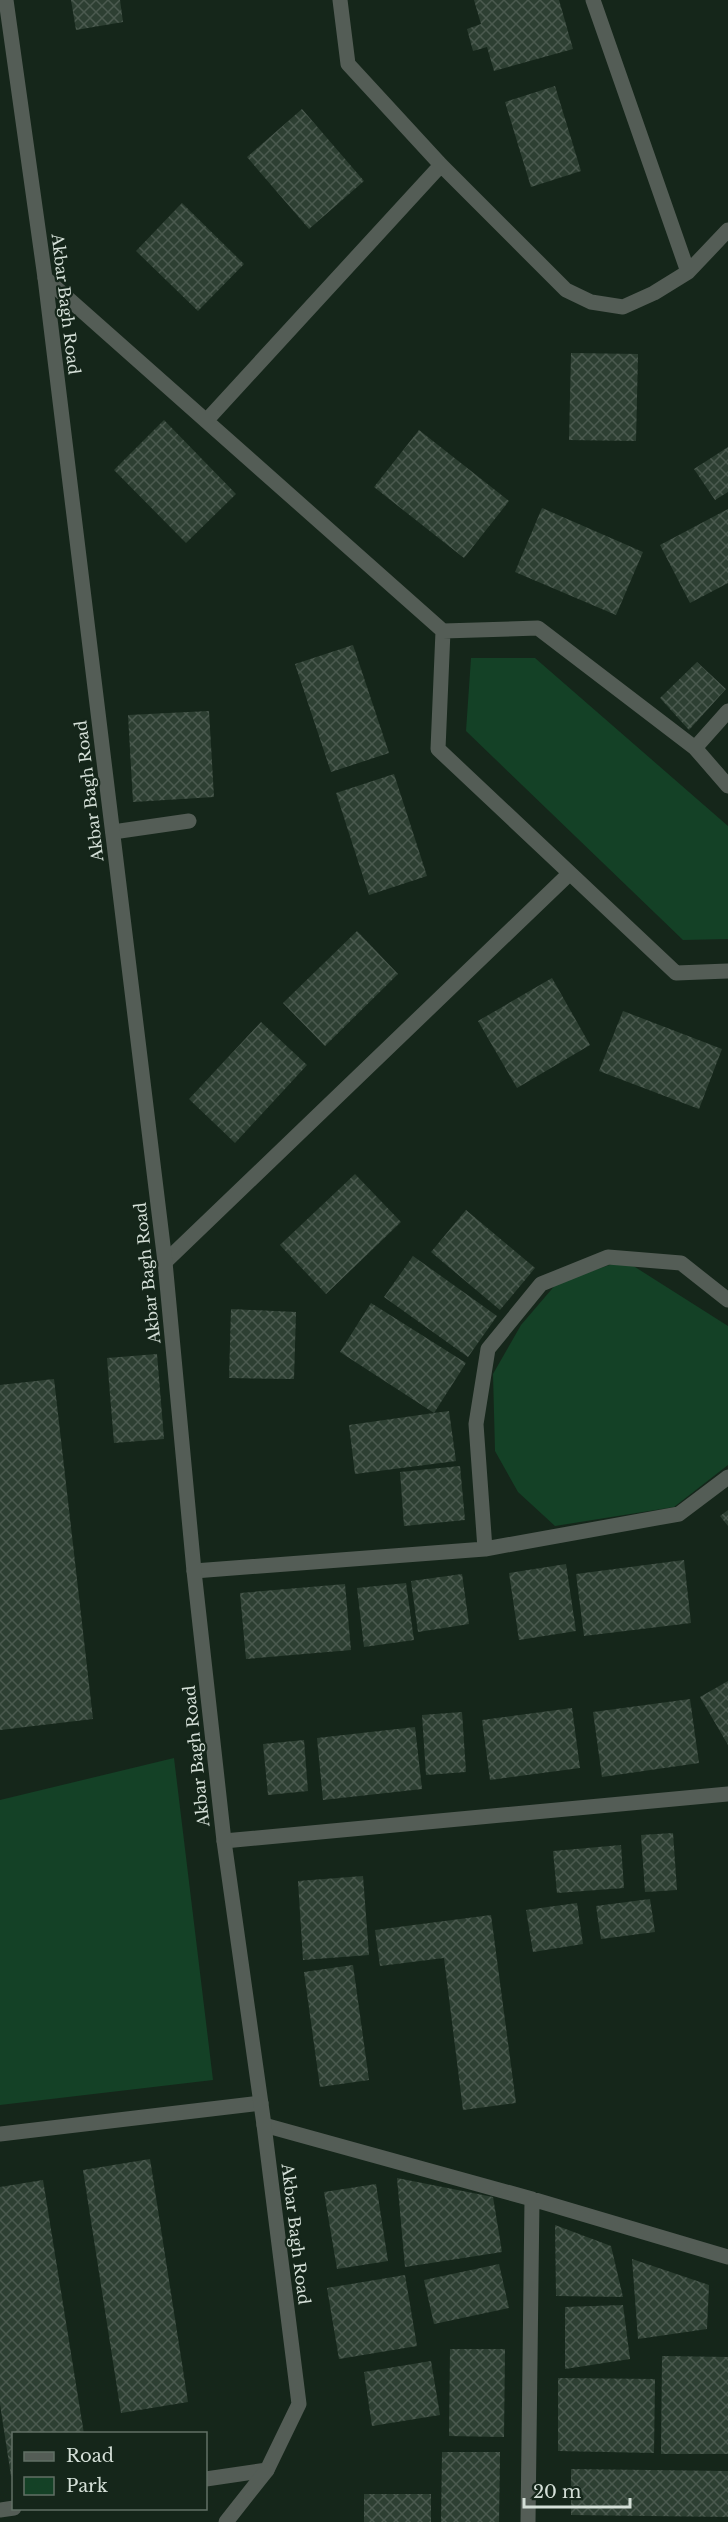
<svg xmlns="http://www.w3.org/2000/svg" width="728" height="2522" font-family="'Libre Baskerville',serif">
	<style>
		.park { fill: #144126 }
		.building { fill: url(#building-cross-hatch) }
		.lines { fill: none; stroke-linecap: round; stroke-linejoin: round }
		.minor { stroke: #545d56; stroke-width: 15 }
		.tertiary { stroke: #545d56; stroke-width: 15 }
		.labels { text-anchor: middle; stroke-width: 4.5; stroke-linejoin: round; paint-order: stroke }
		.street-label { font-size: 16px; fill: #d4dfd7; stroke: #15261a }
	</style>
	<defs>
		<pattern id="building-cross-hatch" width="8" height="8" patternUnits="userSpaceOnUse" patternTransform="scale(1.5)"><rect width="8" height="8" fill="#2d3f32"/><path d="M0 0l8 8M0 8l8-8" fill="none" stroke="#4b5a4f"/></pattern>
	</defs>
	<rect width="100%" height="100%" fill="#15261a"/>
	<path class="park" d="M 471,658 L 535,658 L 728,826 L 728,939 L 683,940 L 466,731 Z
		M 624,1260 L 728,1326 L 728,1465 L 674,1507 L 555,1526 L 518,1492 L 495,1451 L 493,1374 L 521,1325 L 557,1283 Z
		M 174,1758 L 213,2080 L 0,2105 L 0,1800 Z"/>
	<path class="building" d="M 71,0 L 120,0 L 123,22 L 76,30 Z
		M 474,0 L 559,0 L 573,49 L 494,71 L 487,47 L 473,51 L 467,29 L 481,24 Z
		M 555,86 L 581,171 L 531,187 L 505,102 Z
		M 302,109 L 364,181 L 309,229 L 247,157 Z
		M 182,203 L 244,264 L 198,311 L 136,251 Z
		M 571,353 L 638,354 L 636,441 L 569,440 Z
		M 164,420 L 236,494 L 186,543 L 114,470 Z
		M 419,430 L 509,501 L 464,558 L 374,487 Z
		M 728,447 L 728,492 L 715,500 L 694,469 Z
		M 542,508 L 643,552 L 616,615 L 515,572 Z
		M 728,509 L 728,583 L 690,603 L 660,545 Z
		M 353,645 L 389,753 L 331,772 L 295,664 Z
		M 697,662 L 726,689 L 689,730 L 660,698 Z
		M 209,711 L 214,797 L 133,802 L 128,715 Z
		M 394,774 L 427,876 L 369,895 L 336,793 Z
		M 357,931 L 398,974 L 325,1046 L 283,1003 Z
		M 552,978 L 590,1045 L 517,1088 L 478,1021 Z
		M 623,1011 L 722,1049 L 699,1109 L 599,1071 Z
		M 261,1022 L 307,1065 L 235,1143 L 189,1099 Z
		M 355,1174 L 401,1222 L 326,1294 L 280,1245 Z
		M 466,1210 L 535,1268 L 500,1310 L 431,1252 Z
		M 413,1256 L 497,1316 L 468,1357 L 384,1297 Z
		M 371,1303 L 466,1363 L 434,1413 L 449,1411 L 456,1461 L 355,1474 L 349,1425 L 434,1413 L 340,1352 Z
		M 231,1309 L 296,1312 L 294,1379 L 229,1378 Z
		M 157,1354 L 164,1439 L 114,1443 L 107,1358 Z
		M 54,1379 L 93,1719 L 0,1730 L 0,1385 Z
		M 460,1466 L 465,1520 L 404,1526 L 400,1472 Z
		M 728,1510 L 728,1526 L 720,1516 Z
		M 684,1560 L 691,1623 L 584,1636 L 576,1574 Z
		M 566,1564 L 576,1631 L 519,1640 L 509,1573 Z
		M 462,1574 L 469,1624 L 418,1632 L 411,1581 Z
		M 406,1583 L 414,1640 L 364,1647 L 357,1588 Z
		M 345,1584 L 351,1650 L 246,1659 L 240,1593 Z
		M 728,1681 L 728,1745 L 700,1697 Z
		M 690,1699 L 699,1763 L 602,1777 L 593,1712 Z
		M 572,1708 L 580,1768 L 490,1780 L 482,1720 Z
		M 462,1712 L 466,1772 L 426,1775 L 422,1715 Z
		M 415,1727 L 422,1789 L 323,1800 L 317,1738 Z
		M 304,1740 L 308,1791 L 268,1795 L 263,1744 Z
		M 673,1833 L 677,1890 L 645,1892 L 641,1835 Z
		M 621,1845 L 624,1888 L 557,1893 L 553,1851 Z
		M 363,1876 L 369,1955 L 303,1960 L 298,1881 Z
		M 650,1899 L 655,1932 L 601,1939 L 596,1906 Z
		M 577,1903 L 583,1944 L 533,1952 L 526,1910 Z
		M 491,1915 L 516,2103 L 463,2110 L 444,1958 L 380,1966 L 375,1930 Z
		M 353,1965 L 369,2080 L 320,2087 L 304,1972 Z
		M 150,2159 L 188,2402 L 121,2413 L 83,2170 Z
		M 397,2178 L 493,2197 L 502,2252 L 405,2267 Z
		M 43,2180 L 84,2434 L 14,2434 L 14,2476 L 11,2476 L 0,2404 L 0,2187 Z
		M 376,2184 L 388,2261 L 337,2269 L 324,2192 Z
		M 555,2225 L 611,2246 L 623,2297 L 556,2296 Z
		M 632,2259 L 709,2285 L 707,2329 L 638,2339 Z
		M 499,2264 L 509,2308 L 434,2324 L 424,2280 Z
		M 405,2275 L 417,2346 L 339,2359 L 327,2288 Z
		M 623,2305 L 630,2359 L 565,2369 L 565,2307 Z
		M 450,2349 L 505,2349 L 504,2437 L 449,2436 Z
		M 662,2356 L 728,2357 L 728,2454 L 661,2454 Z
		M 431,2361 L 440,2415 L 372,2426 L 364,2372 Z
		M 558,2378 L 655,2379 L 654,2453 L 558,2451 Z
		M 442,2452 L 500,2452 L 499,2522 L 441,2522 Z
		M 571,2469 L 728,2471 L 728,2517 L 571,2515 Z
		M 364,2494 L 431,2494 L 431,2522 L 364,2522 Z"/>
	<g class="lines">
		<path class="minor" d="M 340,0 L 348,64 L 441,165 L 566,290 L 591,302 L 623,307 L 654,293 L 688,272 L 728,230
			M 593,0 L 688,272
			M 45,278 L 443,631 L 538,628 L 695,748 L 728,786
			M 206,421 L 441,165
			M 443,631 L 438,749 L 676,973 L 728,971
			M 695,748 L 728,711
			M 113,832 L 189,821
			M 165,1262 L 569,874
			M 485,1549 L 476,1424 L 488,1349 L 541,1284 L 608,1257 L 681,1263 L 728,1300
			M 194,1571 L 485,1549 L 679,1514 L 728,1477
			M 224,1841 L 728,1794
			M 264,2125 L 532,2199 L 728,2257
			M 0,2134 L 261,2103
			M 206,2479 L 267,2470
			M 0,2510 L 14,2508
			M 528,2522 L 532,2199"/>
		<path class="tertiary" d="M 6,0 L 45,278 L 165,1262 L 194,1571 L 224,1841 L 264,2125 L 299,2404 L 267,2470 L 226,2522"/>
	</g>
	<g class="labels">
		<g class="street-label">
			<text transform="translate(66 304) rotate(83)" y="6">Akbar Bagh Road</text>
			<text transform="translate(89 791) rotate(-97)" y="6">Akbar Bagh Road</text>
			<text transform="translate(147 1273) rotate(-96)" y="6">Akbar Bagh Road</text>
			<text transform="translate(196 1756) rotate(-96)" y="6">Akbar Bagh Road</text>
			<text transform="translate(296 2234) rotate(83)" y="6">Akbar Bagh Road</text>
		</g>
	</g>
	<rect x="12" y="2432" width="195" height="78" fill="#15261a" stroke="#617066" stroke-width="1.5"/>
	<rect x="24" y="2452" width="30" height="9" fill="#545d56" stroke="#617066" stroke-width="1.5"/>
	<text x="66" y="2462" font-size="18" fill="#d4dfd7">Road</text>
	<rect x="24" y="2477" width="30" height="18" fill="#144126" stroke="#617066" stroke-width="1.5"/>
	<text x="66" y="2492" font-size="18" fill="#d4dfd7">Park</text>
	<path d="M524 2498v9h106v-9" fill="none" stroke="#d4dfd7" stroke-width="3"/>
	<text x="533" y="2498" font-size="18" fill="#d4dfd7" stroke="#15261a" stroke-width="4.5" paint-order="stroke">20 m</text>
</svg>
